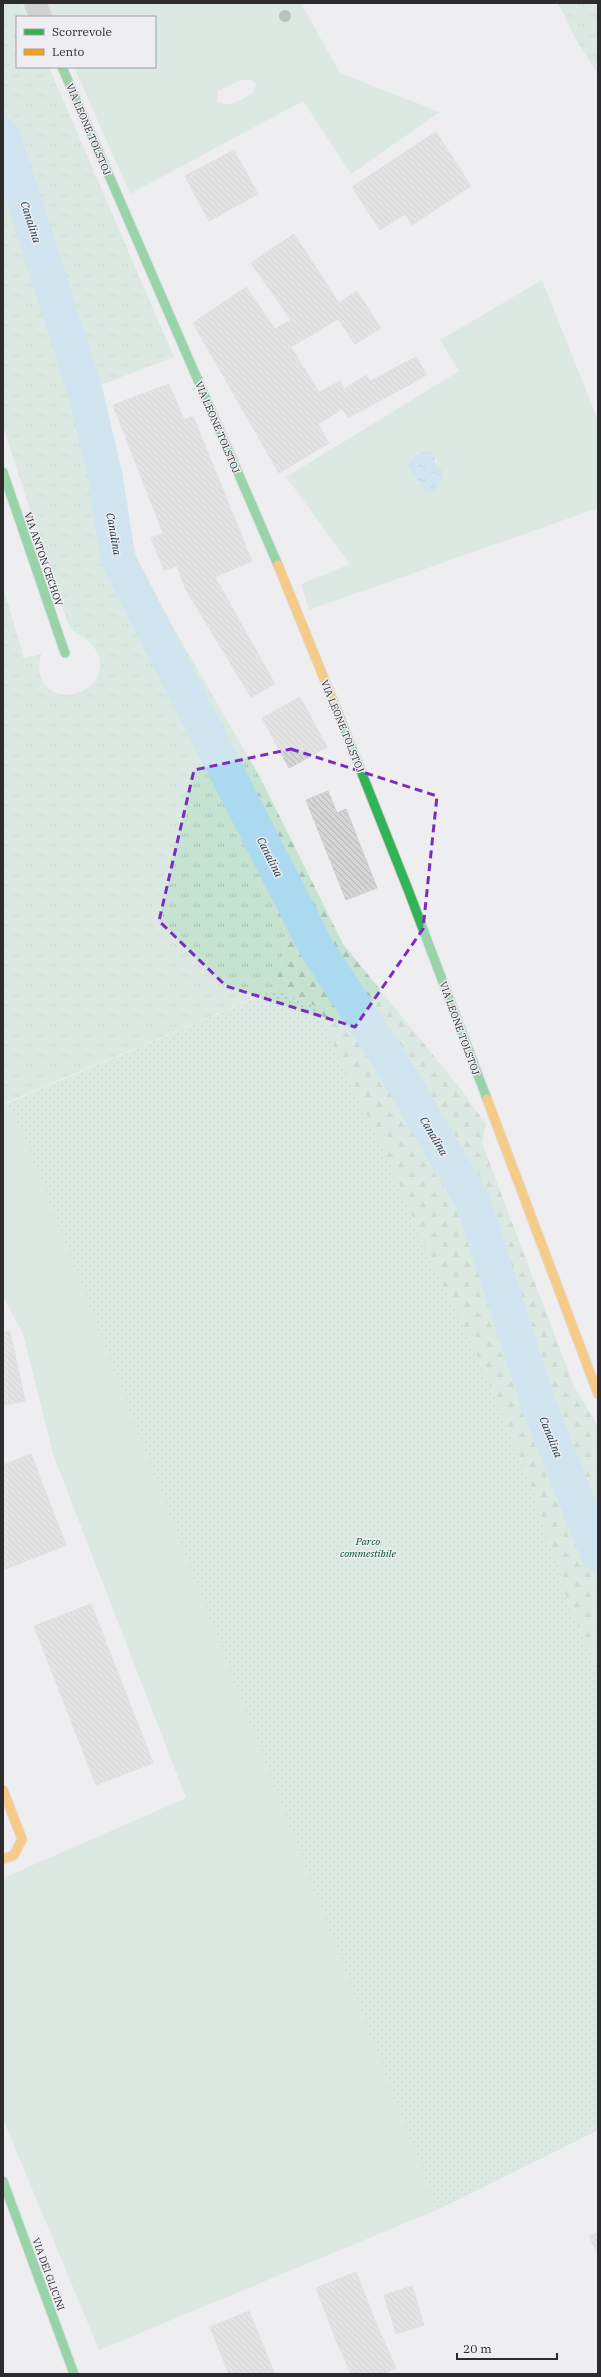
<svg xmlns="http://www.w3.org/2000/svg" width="601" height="2377" font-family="'IBM Plex Serif',serif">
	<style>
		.grass { fill: #c6e2d1; fill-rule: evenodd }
		.forest { fill: url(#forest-firs) }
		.park { fill: url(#park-tufts) }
		.garden { fill: url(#garden-dots) }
		.water { fill: url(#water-ripples) }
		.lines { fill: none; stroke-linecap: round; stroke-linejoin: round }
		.canal { stroke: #aad9f0; stroke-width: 35 }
		.building { fill: url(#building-back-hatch); stroke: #cfcece }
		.street-casing { stroke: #cccccd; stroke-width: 24 }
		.fast-casing { stroke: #cccccd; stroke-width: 11 }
		.slow-casing { stroke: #cccccd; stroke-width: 11 }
		.street { stroke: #b1b0b0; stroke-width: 22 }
		.fast { stroke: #30b455; stroke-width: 9 }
		.slow { stroke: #ff9f0a; stroke-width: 9 }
		.tree { fill: #6e9684 }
		.marked { fill: none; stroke: #7b2cbf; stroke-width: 3; stroke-dasharray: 8 5; stroke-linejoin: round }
		.labels { text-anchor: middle; stroke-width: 3; stroke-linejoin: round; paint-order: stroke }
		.street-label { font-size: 10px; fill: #2c2c2e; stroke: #ededf2 }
		.park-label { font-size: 10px; font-style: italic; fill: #064e2b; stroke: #ededf2 }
		.water-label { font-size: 11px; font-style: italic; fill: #0f2e3c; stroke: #ededf2 }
	</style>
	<defs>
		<pattern id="forest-firs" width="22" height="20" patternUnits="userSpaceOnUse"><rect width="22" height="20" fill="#c6e2d1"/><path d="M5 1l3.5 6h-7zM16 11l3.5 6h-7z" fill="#aac2b4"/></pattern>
		<pattern id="park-tufts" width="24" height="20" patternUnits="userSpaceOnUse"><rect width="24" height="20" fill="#c6e2d1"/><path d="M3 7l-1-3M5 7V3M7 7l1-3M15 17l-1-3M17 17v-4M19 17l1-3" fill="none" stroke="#aac2b4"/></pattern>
		<pattern id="garden-dots" width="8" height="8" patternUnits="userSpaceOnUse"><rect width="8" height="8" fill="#c6e2d1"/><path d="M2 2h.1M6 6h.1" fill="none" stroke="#aac2b4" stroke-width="1.8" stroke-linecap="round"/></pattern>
		<pattern id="water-ripples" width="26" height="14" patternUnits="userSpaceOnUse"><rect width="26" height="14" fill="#aad9f0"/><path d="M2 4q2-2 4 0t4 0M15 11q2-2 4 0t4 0" fill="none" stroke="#92bace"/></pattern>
		<pattern id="building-back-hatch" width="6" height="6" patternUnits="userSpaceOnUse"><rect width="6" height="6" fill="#d5d5d6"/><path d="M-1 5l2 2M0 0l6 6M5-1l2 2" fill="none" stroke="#b7b7b8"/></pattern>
	</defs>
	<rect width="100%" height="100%" fill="#eeeef1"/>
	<path class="grass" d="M 45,3 L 301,3 L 340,73 L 440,112 L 351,174 L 303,101 L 130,194 L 74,67 L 155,67 L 155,17 L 51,17 ZM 241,80 L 252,80 L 256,85 L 253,93 C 242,99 228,109 217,101 L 218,91 Z
		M 542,280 L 598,420 L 598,508 L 309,610 L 301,584 L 350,564 L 286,477 L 459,371 L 440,340 ZM 436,458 L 437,466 L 419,483 L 418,478 Z
		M 3,1105 L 16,1120 L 32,1159 L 437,2210 L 99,2350 L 3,2119 L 3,1878 L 186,1798 L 54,1457 L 23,1334 L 3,1297 Z"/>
	<path class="forest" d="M 261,779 L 343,944 L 460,1088 L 486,1124 L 482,1143 L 574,1386 L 598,1426 L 598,1672 L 564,1591 L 534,1493 L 484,1370 L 428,1254 L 394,1173 L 315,1006 L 274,990 L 287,940 L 250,832 Z"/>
	<path class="park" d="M 3,3 L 21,3 L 27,17 L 17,17 L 17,67 L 49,67 L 174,357 L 85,391 L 132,556 L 261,779 L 250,832 L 287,940 L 274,990 L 3,1104 L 3,594 L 5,593 L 24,658 L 41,654 C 28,706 94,705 100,668 C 102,658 94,645 86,639 C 83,636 77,635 73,631 C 68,627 66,615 63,609 L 3,427 Z
		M 558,3 L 598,3 L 598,74 L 575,38 Z"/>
	<path class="garden" d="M 274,990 L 315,1006 L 394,1173 L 428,1254 L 484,1370 L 534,1493 L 564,1591 L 598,1672 L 598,2130 L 437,2210 L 32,1159 L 16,1120 L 3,1105 Z"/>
	<path class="water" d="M 431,451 C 435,456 434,461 437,466 C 438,468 441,468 442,470 C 446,479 437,487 432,492 L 425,492 L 408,466 C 414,456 418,452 431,451 Z"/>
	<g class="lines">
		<path class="canal" d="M 3,136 L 85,391 L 105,475 L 118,559 L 317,949 L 386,1054 L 473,1201 L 538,1403 L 598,1554"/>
	</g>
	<path class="building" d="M 436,132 L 471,186 L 412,225 L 405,214 L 380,230 L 352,187 Z
		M 234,150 L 258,194 L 209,221 L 185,176 Z
		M 294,234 L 339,303 L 357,291 L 381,328 L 355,344 L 338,319 L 291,347 L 319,392 L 340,381 L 344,389 L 366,375 L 370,381 L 416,357 L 427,375 L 348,418 L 342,409 L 318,424 L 329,443 L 279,473 L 193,323 L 246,287 L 275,329 L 291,320 L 251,263 Z
		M 169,384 L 184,420 L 193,416 L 252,561 L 215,577 L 275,684 L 251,697 L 186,590 L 177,566 L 164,570 L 151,538 L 163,533 L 113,405 Z
		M 300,697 L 327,747 L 289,768 L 262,718 Z
		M 328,791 L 337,813 L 346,809 L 377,888 L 346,900 L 306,800 Z
		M 10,1331 L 25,1401 L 3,1405 L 3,1333 Z
		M 31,1454 L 66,1545 L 3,1570 L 3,1465 Z
		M 91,1604 L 153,1763 L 96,1785 L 34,1626 Z
		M 598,2232 L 598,2255 L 589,2236 Z
		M 356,2272 L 376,2323 L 336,2340 L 316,2288 Z
		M 412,2286 L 424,2325 L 396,2334 L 384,2295 Z
		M 249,2311 L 272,2367 L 255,2374 L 229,2374 L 210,2327 Z
		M 376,2323 L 396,2368 L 382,2374 L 351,2374 L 336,2340 Z
		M 272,2367 L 275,2374 L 255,2374 Z"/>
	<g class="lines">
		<g class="street-casing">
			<path id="street" d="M 35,3 L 41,17"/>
		</g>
		<g class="fast-casing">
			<path id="fast" d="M 62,67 L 278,565
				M 3,472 L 65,653
				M 336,708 L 409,892 L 487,1099
				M 3,2181 L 74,2374"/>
		</g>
		<g class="slow-casing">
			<path id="slow" d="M 278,565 L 336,708
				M 487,1099 L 598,1394
				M 3,1790 L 22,1839 L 14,1855 L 3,1859"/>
		</g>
		<use href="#street" class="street"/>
		<use href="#fast" class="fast"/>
		<use href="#slow" class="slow"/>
	</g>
	<circle class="tree" cx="285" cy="16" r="6"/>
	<path d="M0 0H601V2377H0ZM 291,749 L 437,796 L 423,929 L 355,1027 L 226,986 L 159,921 L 194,770 Z" fill="#eeeef1" fill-opacity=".55" fill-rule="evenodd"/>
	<path class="marked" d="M 291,749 L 437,796 L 423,929 L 355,1027 L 226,986 L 159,921 L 194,770 Z"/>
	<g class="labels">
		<g class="street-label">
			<text transform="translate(89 129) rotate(67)" y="4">VIA LEONE TOLSTOJ</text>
			<text transform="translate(218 427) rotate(67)" y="4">VIA LEONE TOLSTOJ</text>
			<text transform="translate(44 559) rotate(71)" y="4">VIA ANTON CECHOV</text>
			<text transform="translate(343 726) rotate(68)" y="4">VIA LEONE TOLSTOJ</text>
			<text transform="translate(460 1028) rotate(70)" y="4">VIA LEONE TOLSTOJ</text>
			<text transform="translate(49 2274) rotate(70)" y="4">VIA DEI GLICINI</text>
		</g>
		<g class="park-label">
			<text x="368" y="1545">Parco<tspan x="368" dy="12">commestibile</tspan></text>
		</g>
		<g class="water-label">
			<text transform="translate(31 222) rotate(72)" y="4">Canalina</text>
			<text transform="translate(114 534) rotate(80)" y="4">Canalina</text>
			<text transform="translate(270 857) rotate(63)" y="4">Canalina</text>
			<text transform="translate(434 1136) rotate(59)" y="4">Canalina</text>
			<text transform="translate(551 1437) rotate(68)" y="4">Canalina</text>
		</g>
	</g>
	<rect width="601" height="2377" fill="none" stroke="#2c2c2e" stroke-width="8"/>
	<rect x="16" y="16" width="140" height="52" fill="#ededf2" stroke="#a0a0a4"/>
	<rect x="24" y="29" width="20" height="6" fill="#30b455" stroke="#a0a0a4"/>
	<text x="52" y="36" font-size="12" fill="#2c2c2e">Scorrevole</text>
	<rect x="24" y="49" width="20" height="6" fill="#ff9f0a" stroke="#a0a0a4"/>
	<text x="52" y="56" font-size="12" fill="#2c2c2e">Lento</text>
	<path d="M457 2353v6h100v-6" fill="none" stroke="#2c2c2e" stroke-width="2"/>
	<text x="463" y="2353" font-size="12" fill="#2c2c2e" stroke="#ededf2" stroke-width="3" paint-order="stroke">20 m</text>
</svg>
